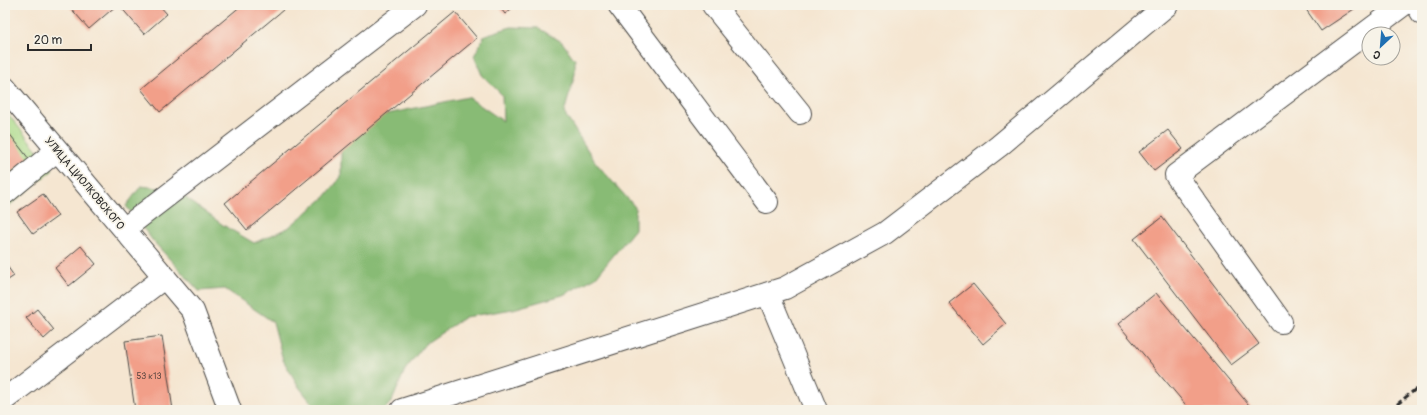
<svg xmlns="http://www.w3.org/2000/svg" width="1427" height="415" font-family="Pangolin,sans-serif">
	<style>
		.green { fill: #abdb89; stroke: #6b835a }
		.forest { fill: #88bb75; stroke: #5a7350 }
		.building { fill: #f29f89 }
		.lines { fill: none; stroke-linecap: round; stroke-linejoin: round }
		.minor-casing { stroke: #494744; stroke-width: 24 }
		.minor { stroke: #fff; stroke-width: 22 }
		.rail { stroke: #2b2b2b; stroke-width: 3; stroke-dasharray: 6 3; stroke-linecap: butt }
		.labels { text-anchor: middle; stroke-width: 3.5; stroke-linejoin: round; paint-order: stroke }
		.number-label { font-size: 9px; fill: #5d4842 }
		.street-label { font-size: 11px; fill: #2b2b2b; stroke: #f7f3e8 }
	</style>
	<rect width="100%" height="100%" fill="#f7f3e8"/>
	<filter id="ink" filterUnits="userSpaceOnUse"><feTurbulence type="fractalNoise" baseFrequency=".025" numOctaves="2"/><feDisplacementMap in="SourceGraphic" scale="8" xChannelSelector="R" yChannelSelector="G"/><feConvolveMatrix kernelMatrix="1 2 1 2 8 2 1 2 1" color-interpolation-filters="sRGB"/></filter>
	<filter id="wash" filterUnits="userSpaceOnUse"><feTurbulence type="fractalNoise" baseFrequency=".012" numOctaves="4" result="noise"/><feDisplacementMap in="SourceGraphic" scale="16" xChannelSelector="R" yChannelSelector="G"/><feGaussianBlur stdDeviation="0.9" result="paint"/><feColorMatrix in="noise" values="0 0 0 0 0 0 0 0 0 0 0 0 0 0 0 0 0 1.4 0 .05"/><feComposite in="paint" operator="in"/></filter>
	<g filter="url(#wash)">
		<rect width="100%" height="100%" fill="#f5e6d1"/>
		<path class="green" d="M 5,110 L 53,170 L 5,209 Z"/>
		<path class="forest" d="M 511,27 L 538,28 L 562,42 L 575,60 L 575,74 L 564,113 L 596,163 L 635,207 L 635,229 L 596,277 L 563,295 L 513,309 L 465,317 L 425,344 L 405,370 L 392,401 L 384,410 L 320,410 L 315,407 L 299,387 L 283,360 L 273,322 L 225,289 L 199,291 L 153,241 L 126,206 L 141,186 L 175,190 L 223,225 L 254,243 L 288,228 L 325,197 L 341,177 L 341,143 L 368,118 L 468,97 L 503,121 L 502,95 L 482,75 L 474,56 L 485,35 Z"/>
		<g id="blocks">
			<path class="building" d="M 68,5 L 117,5 L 89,29 Z
				M 119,5 L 159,5 L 167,14 L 144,34 Z
				M 242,5 L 289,5 L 160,112 L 141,89 Z
				M 498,5 L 516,5 L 505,14 Z
				M 1303,5 L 1360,5 L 1321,31 Z
				M 455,12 L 477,38 L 247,230 L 225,203 Z
				M 5,128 L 29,159 L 5,178 Z
				M 1168,130 L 1183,149 L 1154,171 L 1139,152 Z
				M 43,194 L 58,216 L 33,234 L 17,212 Z
				M 1162,217 L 1259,344 L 1231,365 L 1134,239 Z
				M 81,246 L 96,264 L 69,286 L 55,268 Z
				M 5,263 L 14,276 L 5,282 Z
				M 973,284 L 1006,324 L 983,344 L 949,303 Z
				M 1156,293 L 1253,410 L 1190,410 L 1118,324 Z
				M 37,309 L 54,330 L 44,339 L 26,318 Z
				M 162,336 L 173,410 L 135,410 L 125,341 Z"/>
		</g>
	</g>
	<g filter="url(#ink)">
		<use href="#blocks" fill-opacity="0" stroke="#494744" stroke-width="1"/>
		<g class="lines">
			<g class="minor-casing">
				<path id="minor" d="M 619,5 L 767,202
					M 713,5 L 800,113
					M 1417,5 L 1422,13
					M 5,88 L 193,311 L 230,410
					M 5,193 L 57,150
					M 124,229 L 415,5
					M 768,294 L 816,410
					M 1281,322 L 1176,175 L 1403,5
					M 5,399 L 165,277
					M 402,410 L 785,288 L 885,233 L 999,146 L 1167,5"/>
			</g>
			<use href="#minor" class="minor"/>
			<path class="rail" d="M 1390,410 L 1422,384"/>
		</g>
	</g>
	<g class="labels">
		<g class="number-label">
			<text x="149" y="379">53 к13</text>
		</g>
		<g class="street-label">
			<text transform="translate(85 183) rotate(50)" y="4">УЛИЦА ЦИОЛКОВСКОГО</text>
		</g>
	</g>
	<rect width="1427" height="415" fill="none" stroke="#f7f3e8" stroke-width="20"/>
	<g transform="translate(1381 46) rotate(206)"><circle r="19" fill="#f7f3e8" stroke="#a5a39c"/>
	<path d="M0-3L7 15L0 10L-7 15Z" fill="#1f6fb2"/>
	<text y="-6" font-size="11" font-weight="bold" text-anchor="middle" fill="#2b2b2b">С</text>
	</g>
	<path d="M28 44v6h63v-6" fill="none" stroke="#2b2b2b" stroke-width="2"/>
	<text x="34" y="44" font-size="12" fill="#2b2b2b" stroke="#f7f3e8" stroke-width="3" paint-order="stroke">20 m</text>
</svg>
